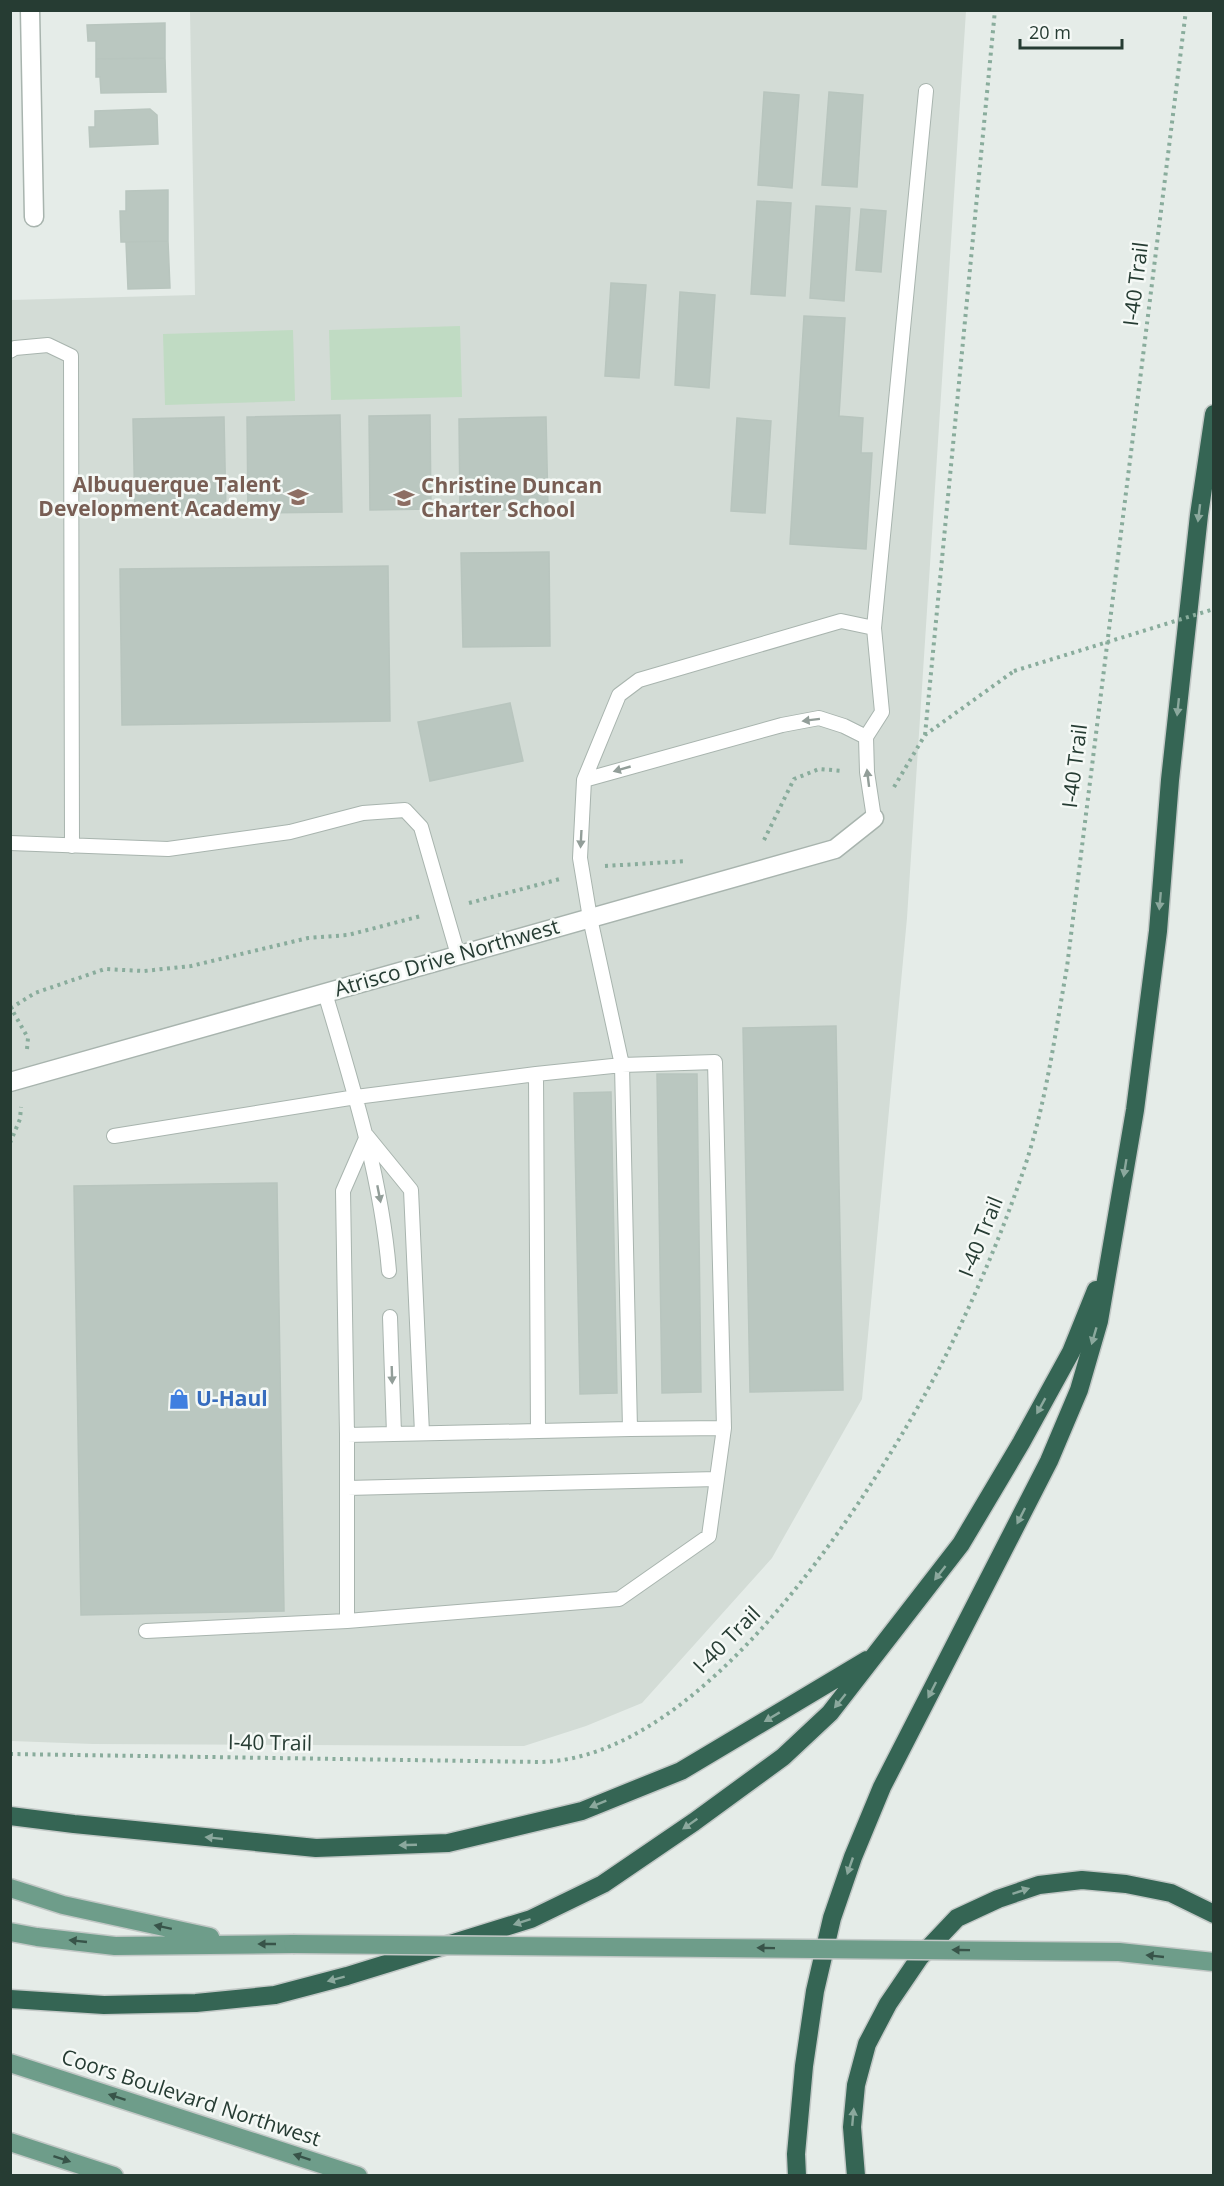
<svg xmlns="http://www.w3.org/2000/svg" width="1224" height="2186" font-family="'Open Sans',sans-serif">
	<style>
		.built { fill: #d3dcd6 }
		.pitch { fill: #c0dbc3 }
		.building { fill: #bac7c0; stroke: #b8c5be; stroke-width: 1.5 }
		.lines { fill: none; stroke-linecap: round; stroke-linejoin: round }
		.lane-casing { stroke: #a8b4ae; stroke-width: 16 }
		.street-casing { stroke: #a8b4ae; stroke-width: 21 }
		.primary-casing { stroke: #c2c8c6; stroke-width: 21 }
		.highway-casing { stroke: #c2c8c6; stroke-width: 21 }
		.path { stroke: #89ac9c; stroke-width: 4; stroke-dasharray: 3 4.5; stroke-linecap: butt }
		.lane { stroke: #fff; stroke-width: 14 }
		.street { stroke: #fff; stroke-width: 18 }
		.primary { stroke: #6e9d8a; stroke-width: 18 }
		.highway { stroke: #356554; stroke-width: 18 }
		.primary-bridge-casing { stroke: #c2c8c6; stroke-width: 21; stroke-linecap: butt }
		.path-bridge { stroke: #89ac9c; stroke-width: 4; stroke-dasharray: 3 4.5; stroke-linecap: butt }
		.primary-bridge { stroke: #6e9d8a; stroke-width: 18 }
		.oneway { fill: #8ba89d }
		.oneway2 { fill: #929e99 }
		.oneway3 { fill: #385449 }
		.labels { text-anchor: middle; stroke-width: 5; stroke-linejoin: round; paint-order: stroke }
		.street-label { font-size: 21px; fill: #263c33; stroke: #f5f9f6 }
		.education-label { font-size: 21px; font-weight: bold; fill: #785e54; stroke: #f5f9f6; text-anchor: end }
		.shop-label { font-size: 21px; font-weight: bold; fill: #366cbe; stroke: #f5f9f6; text-anchor: start }
	</style>
	<rect width="100%" height="100%" fill="#e5ece8"/>
	<path class="built" d="M 190,11 L 966,11 L 907,918 L 862,1399 L 772,1558 L 642,1703 L 586,1726 L 524,1746 L 93,1744 L 11,1741 L 11,300 L 195,295 Z"/>
	<path class="pitch" d="M 460,326 L 462,397 L 331,400 L 329,330 Z
		M 293,330 L 295,401 L 165,405 L 163,334 Z"/>
	<path class="building" d="M 165,23 L 165,58 L 96,59 L 96,41 L 88,41 L 87,25 Z
		M 165,58 L 166,92 L 101,93 L 100,77 L 96,77 L 96,59 Z
		M 764,92 L 799,95 L 792,188 L 758,185 Z
		M 829,92 L 863,95 L 857,187 L 822,185 Z
		M 150,109 L 157,115 L 158,144 L 90,147 L 89,127 L 95,127 L 95,111 Z
		M 168,190 L 168,241 L 121,242 L 120,211 L 126,211 L 126,191 Z
		M 757,201 L 791,203 L 785,296 L 751,294 Z
		M 816,206 L 850,208 L 844,301 L 810,298 Z
		M 861,209 L 886,211 L 881,272 L 856,270 Z
		M 168,241 L 170,288 L 128,289 L 126,242 Z
		M 611,283 L 646,285 L 639,378 L 605,376 Z
		M 680,292 L 715,295 L 709,388 L 675,385 Z
		M 804,316 L 845,318 L 839,416 L 863,418 L 861,453 L 872,453 L 866,549 L 790,544 Z
		M 340,415 L 342,512 L 248,513 L 247,417 Z
		M 430,415 L 431,509 L 370,510 L 369,416 Z
		M 224,417 L 226,513 L 135,514 L 133,419 Z
		M 546,417 L 548,509 L 460,511 L 459,419 Z
		M 737,418 L 771,421 L 765,513 L 731,511 Z
		M 549,552 L 550,646 L 463,647 L 461,553 Z
		M 388,566 L 390,721 L 122,725 L 120,569 Z
		M 510,703 L 523,761 L 430,781 L 418,722 Z
		M 836,1026 L 843,1390 L 750,1392 L 743,1028 Z
		M 657,1074 L 697,1074 L 701,1392 L 662,1393 Z
		M 611,1092 L 617,1393 L 580,1394 L 574,1093 Z
		M 277,1183 L 284,1611 L 81,1615 L 74,1186 Z"/>
	<g class="lines">
		<g class="lane-casing">
			<path id="lane" d="M 10,351 L 15,348 L 48,345 L 71,356 L 72,846
				M 584,780 L 782,725 L 819,718 L 844,726 L 866,737
				M 874,818 L 867,772 L 866,737 L 882,712 L 874,628 L 926,91
				M 10,843 L 168,849 L 290,832 L 363,813 L 405,810 L 421,827 L 458,955
				M 325,993 C 352,1084 381,1175 389,1271
				M 114,1136 L 356,1097 L 536,1074
				M 367,1136 L 343,1191 L 347,1435 L 538,1431
				M 367,1136 L 411,1190 L 422,1433
				M 390,1317 L 394,1434
				M 630,1429 L 538,1431 L 536,1074 L 622,1065 L 715,1062 L 724,1428 L 630,1429 L 622,1065 L 590,918 L 580,858 L 584,780 L 619,695 L 639,680 L 841,621 L 874,628
				M 347,1435 L 347,1621 L 619,1599 L 709,1536 L 724,1428
				M 347,1488 L 717,1479
				M 146,1631 L 347,1621"/>
		</g>
		<g class="street-casing">
			<path id="street" d="M 30,10 L 34,217
				M 10,1082 L 835,849 L 874,818"/>
		</g>
		<g class="primary-casing">
			<path id="primary" d="M 10,1888 L 63,1905 L 210,1937
				M 10,1932 L 37,1937 L 115,1946 L 293,1944
				M 10,2063 L 358,2176
				M 10,2142 L 114,2176"/>
		</g>
		<g class="highway-casing">
			<path id="highway" d="M 10,1816 L 74,1824 L 316,1848 L 448,1843 L 582,1811 L 681,1771 L 867,1660
				M 10,1999 L 104,2005 L 196,2003 L 275,1995 L 347,1976 L 531,1919 L 603,1884 L 694,1822 L 783,1757 L 830,1713 L 961,1544 L 1021,1443 L 1071,1352 L 1096,1290
				M 797,2176 L 796,2154 L 804,2066 L 815,1991 L 832,1918 L 853,1857 L 882,1787 L 1049,1461 L 1079,1390 L 1099,1321 L 1135,1110 L 1158,931 L 1170,780 L 1199,515 L 1214,414
				M 856,2176 L 852,2127 L 856,2085 L 867,2044 L 888,2004 L 920,1957 L 957,1918 L 998,1899 L 1039,1885 L 1082,1880 L 1126,1884 L 1171,1893 L 1214,1914"/>
		</g>
		<path class="path" d="M 925,735 L 995,10
			M 894,787 L 925,735 L 1014,671
			M 764,840 L 794,779 L 819,769 L 843,771
			M 605,866 L 687,861
			M 469,903 L 560,879
			M 27,1049 L 28,1038 L 11,1008 L 35,993 L 105,969 L 144,971 L 191,966 L 308,938 L 348,935 L 421,916
			M 10,1143 L 20,1119 L 21,1107
			M 10,1754 L 539,1762 C 705,1760 871,1497 941,1365 C 973,1302 1001,1236 1024,1169 C 1046,1104 1055,1034 1067,967 L 1186,10"/>
		<use href="#lane" class="lane"/>
		<use href="#street" class="street"/>
		<use href="#primary" class="primary"/>
		<use href="#highway" class="highway"/>
		<g class="primary-bridge-casing">
			<path id="primary-bridge" d="M 293,1944 L 1119,1952 L 1214,1962"/>
		</g>
		<path class="path-bridge" d="M 1014,671 L 1214,609"/>
		<use href="#primary-bridge" class="primary-bridge"/>
	</g>
	<defs><path id="oneway-solid" d="M-6-.8H1V-3.2L6.5 0L1 3.2V.8H-6Z" transform="scale(1.5)"/></defs>
	<g class="oneway">
		<use href="#oneway-solid" transform="translate(1199 513) rotate(97)"/>
		<use href="#oneway-solid" transform="translate(1178 707) rotate(96)"/>
		<use href="#oneway-solid" transform="translate(1160 901) rotate(95)"/>
		<use href="#oneway-solid" transform="translate(1125 1168) rotate(99)"/>
		<use href="#oneway-solid" transform="translate(1094 1336) rotate(106)"/>
		<use href="#oneway-solid" transform="translate(1041 1406) rotate(119)"/>
		<use href="#oneway-solid" transform="translate(1021 1516) rotate(117)"/>
		<use href="#oneway-solid" transform="translate(940 1573) rotate(128)"/>
		<use href="#oneway-solid" transform="translate(932 1690) rotate(117)"/>
		<use href="#oneway-solid" transform="translate(840 1701) rotate(129)"/>
		<use href="#oneway-solid" transform="translate(772 1717) rotate(149)"/>
		<use href="#oneway-solid" transform="translate(598 1804) rotate(158)"/>
		<use href="#oneway-solid" transform="translate(690 1824) rotate(145)"/>
		<use href="#oneway-solid" transform="translate(214 1838) rotate(-174)"/>
		<use href="#oneway-solid" transform="translate(408 1845) rotate(178)"/>
		<use href="#oneway-solid" transform="translate(850 1866) rotate(109)"/>
		<use href="#oneway-solid" transform="translate(1021 1891) rotate(-18)"/>
		<use href="#oneway-solid" transform="translate(522 1922) rotate(162)"/>
		<use href="#oneway-solid" transform="translate(336 1979) rotate(165)"/>
		<use href="#oneway-solid" transform="translate(853 2117) rotate(-85)"/>
	</g>
	<g class="oneway2">
		<use href="#oneway-solid" transform="translate(811 720) rotate(173)"/>
		<use href="#oneway-solid" transform="translate(622 769) rotate(164)"/>
		<use href="#oneway-solid" transform="translate(868 778) rotate(-97)"/>
		<use href="#oneway-solid" transform="translate(581 839) rotate(93)"/>
		<use href="#oneway-solid" transform="translate(379 1194) rotate(79)"/>
		<use href="#oneway-solid" transform="translate(392 1375) rotate(88)"/>
	</g>
	<g class="oneway3">
		<use href="#oneway-solid" transform="translate(163 1927) rotate(-168)"/>
		<use href="#oneway-solid" transform="translate(78 1941) rotate(-174)"/>
		<use href="#oneway-solid" transform="translate(267 1944) rotate(-180)"/>
		<use href="#oneway-solid" transform="translate(766 1948) rotate(-179)"/>
		<use href="#oneway-solid" transform="translate(961 1950) rotate(-179)"/>
		<use href="#oneway-solid" transform="translate(1155 1956) rotate(-174)"/>
		<use href="#oneway-solid" transform="translate(117 2097) rotate(-162)"/>
		<use href="#oneway-solid" transform="translate(302 2157) rotate(-162)"/>
		<use href="#oneway-solid" transform="translate(62 2159) rotate(18)"/>
	</g>
	<defs>
		<g id="school-bare" transform="scale(1.62)"><path d="M0-5L7-2L0 1L-7-2ZM-4 1L0 2.5L4 1V4Q0 6-4 4Z" fill="#8d6e63" stroke="#f5f9f6" stroke-width="2.5" paint-order="stroke"/></g>
		<g id="shop-bare" transform="scale(1.62)"><path d="M-5-2.5h2.3a2.7 3.5 0 0 1 5.4 0H5L5.5 6h-11ZM-1.5-2.5h3a1.5 2.3 0 0 0-3 0Z" fill="#3f7fe0" stroke="#f5f9f6" stroke-width="2.5" paint-order="stroke"/></g>
	</defs>
	<g fill-rule="evenodd">
		<use href="#school-bare" x="298" y="497"/>
		<use href="#school-bare" x="404" y="498"/>
		<use href="#shop-bare" x="179" y="1399"/>
	</g>
	<g class="labels">
		<g class="street-label">
			<text transform="translate(1136 284) rotate(-83)" y="7">I-40 Trail</text>
			<text transform="translate(1075 766) rotate(-83)" y="7">I-40 Trail</text>
			<text transform="translate(447 958) rotate(-16)" y="7">Atrisco Drive Northwest</text>
			<text transform="translate(981 1237) rotate(-68)" y="7">I-40 Trail</text>
			<text transform="translate(727 1640) rotate(-45)" y="7">I-40 Trail</text>
			<text transform="translate(270 1743) rotate(1)" y="7">I-40 Trail</text>
			<text transform="translate(191 2098) rotate(18)" y="7">Coors Boulevard Northwest</text>
		</g>
		<g class="education-label">
			<text x="281" y="492">Albuquerque Talent<tspan x="281" dy="24">Development Academy</tspan></text>
			<text x="421" y="493" text-anchor="start">Christine Duncan<tspan x="421" dy="24">Charter School</tspan></text>
		</g>
		<g class="shop-label">
			<text x="196" y="1406">U-Haul</text>
		</g>
	</g>
	<rect width="1224" height="2186" fill="none" stroke="#263c33" stroke-width="24"/>
	<path d="M1020 39v9h102v-9" fill="none" stroke="#263c33" stroke-width="3"/>
	<text x="1029" y="39" font-size="18" fill="#263c33" stroke="#f5f9f6" stroke-width="4.5" paint-order="stroke">20 m</text>
</svg>
